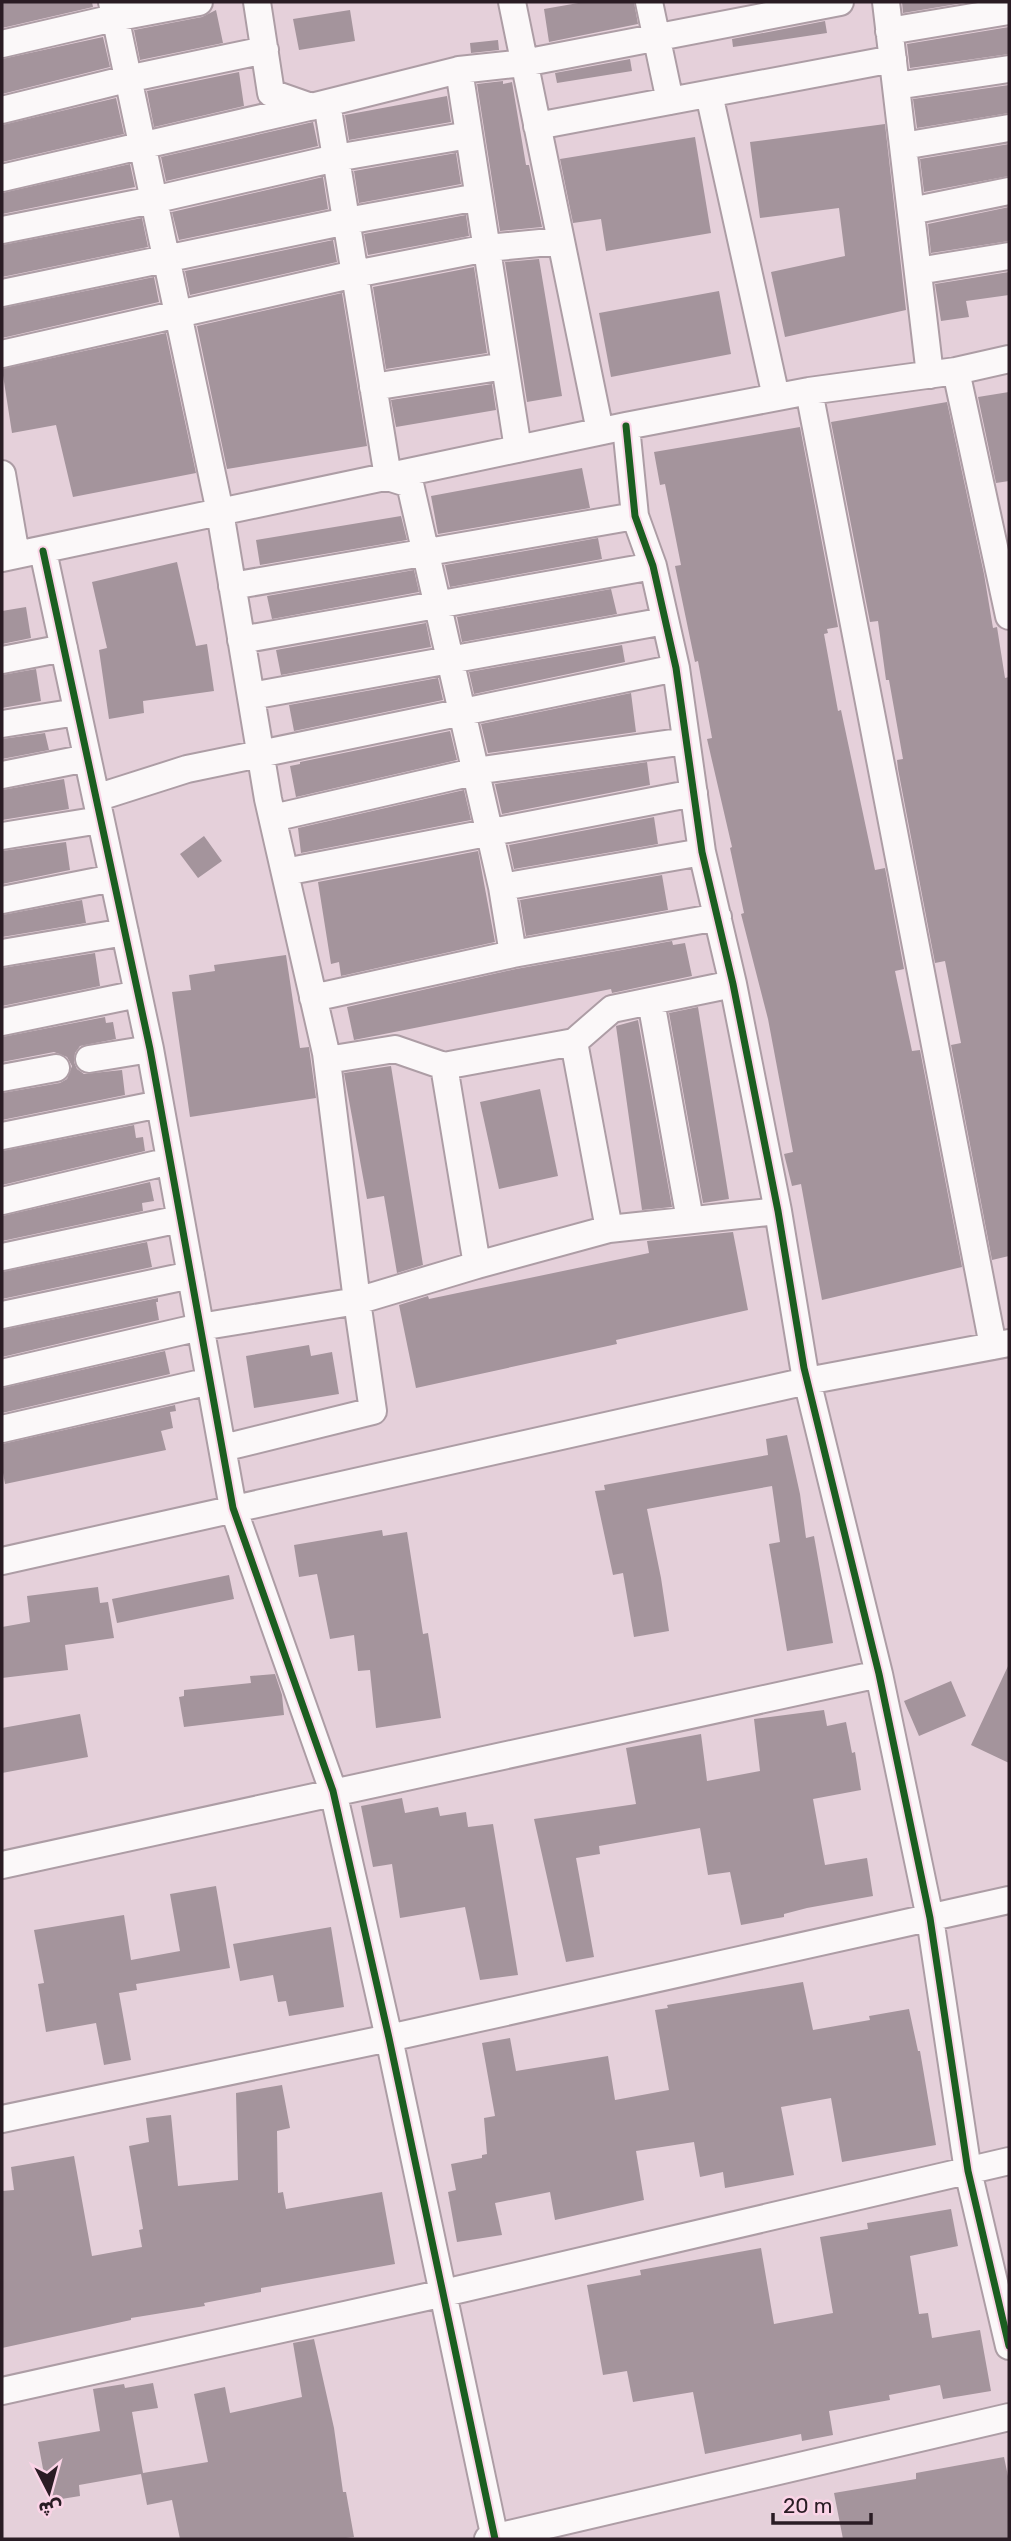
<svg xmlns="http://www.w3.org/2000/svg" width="1011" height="2541" font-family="Rubik,Vazirmatn,sans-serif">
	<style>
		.building { fill: #a4949c }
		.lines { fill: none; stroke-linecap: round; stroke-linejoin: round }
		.minor-casing { stroke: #ad9da5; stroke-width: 30 }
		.minor { stroke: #fbf8f9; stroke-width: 26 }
		.cycleway-casing { stroke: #fbd4e7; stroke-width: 11 }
		.cycleway { stroke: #1b5e20; stroke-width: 7 }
	</style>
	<rect width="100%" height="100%" fill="#e5d0da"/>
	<path class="building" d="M 2,2 L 92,2 L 93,7 L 2,28 Z
		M 584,2 L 634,2 L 638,24 L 549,42 L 544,9 Z
		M 902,2 L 969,2 L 903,13 Z
		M 216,10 L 223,43 L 140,60 L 134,30 L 202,17 Z
		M 350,10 L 355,41 L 299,50 L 293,19 Z
		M 825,21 L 827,33 L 733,47 L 732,39 Z
		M 1009,27 L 1009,54 L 910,68 L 907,44 Z
		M 103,37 L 110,67 L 2,94 L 2,59 Z
		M 498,40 L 499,50 L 471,53 L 470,43 Z
		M 630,59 L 632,71 L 557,83 L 555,73 Z
		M 239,72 L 244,106 L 154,127 L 147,91 Z
		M 503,81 L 503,84 L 512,82 L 526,165 L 529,165 L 542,227 L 500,231 L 477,84 Z
		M 1009,85 L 1009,113 L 917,128 L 913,99 Z
		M 447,96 L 451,122 L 349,140 L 345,115 Z
		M 116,98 L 124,134 L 2,162 L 2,125 Z
		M 313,122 L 318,146 L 166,181 L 161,157 Z
		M 885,124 L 906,310 L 785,337 L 771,272 L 845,256 L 839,208 L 760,218 L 750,142 Z
		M 695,137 L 711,233 L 606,251 L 601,219 L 573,223 L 560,159 Z
		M 1009,144 L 1009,176 L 924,192 L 920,159 Z
		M 456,153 L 461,184 L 359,203 L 354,171 Z
		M 130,164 L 135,187 L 2,214 L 2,193 Z
		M 323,177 L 328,209 L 179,240 L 172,212 Z
		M 1009,207 L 1009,241 L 931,253 L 928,224 Z
		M 466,215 L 469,236 L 368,255 L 364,234 Z
		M 142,218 L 148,247 L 2,277 L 2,245 Z
		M 333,240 L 337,262 L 190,295 L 185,271 Z
		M 539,259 L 562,396 L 527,402 L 505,262 Z
		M 474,267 L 487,353 L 386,369 L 373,287 Z
		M 1009,272 L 1009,295 L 966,301 L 969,317 L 941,321 L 935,284 Z
		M 154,277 L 159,302 L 2,338 L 2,308 Z
		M 719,291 L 731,354 L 611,377 L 599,313 Z
		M 342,293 L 367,446 L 227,469 L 197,326 Z
		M 166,333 L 196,473 L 73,497 L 56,425 L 12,433 L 2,369 Z
		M 492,384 L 496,410 L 396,427 L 391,400 Z
		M 1009,392 L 1009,481 L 996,483 L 978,397 Z
		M 947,402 L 984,574 L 993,628 L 997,627 L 1005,678 L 1009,677 L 1009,1256 L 992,1260 L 951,1045 L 961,1043 L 945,961 L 935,963 L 898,769 L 897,760 L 903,759 L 889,680 L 886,680 L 878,621 L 870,622 L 831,422 Z
		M 800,427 L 838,627 L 827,629 L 828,633 L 824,634 L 838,711 L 841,710 L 875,870 L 885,868 L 904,969 L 895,971 L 912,1051 L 920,1050 L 962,1267 L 822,1300 L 801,1184 L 792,1186 L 784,1154 L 793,1152 L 768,1019 L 741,914 L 744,913 L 730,848 L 732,847 L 707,739 L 712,738 L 698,661 L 695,662 L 675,566 L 681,565 L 665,484 L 660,485 L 654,452 Z
		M 582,468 L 590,508 L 438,534 L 431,496 Z
		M 401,516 L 407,540 L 260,565 L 256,540 Z
		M 598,538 L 602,559 L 450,587 L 445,565 Z
		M 177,562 L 196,646 L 207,644 L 214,691 L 143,701 L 144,713 L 109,719 L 99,650 L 107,648 L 92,582 Z
		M 414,570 L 419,592 L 272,619 L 267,596 Z
		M 611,589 L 617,614 L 462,642 L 457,617 Z
		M 26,607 L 31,638 L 2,644 L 2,611 Z
		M 426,623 L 431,647 L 281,675 L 276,650 Z
		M 622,645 L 625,662 L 474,694 L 469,672 Z
		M 36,669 L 41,701 L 2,708 L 2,675 Z
		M 438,678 L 443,700 L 294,731 L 289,705 Z
		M 631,693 L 636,732 L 488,753 L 481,724 Z
		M 450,731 L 457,760 L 296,797 L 290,766 L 300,764 L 300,762 Z
		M 45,733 L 49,750 L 2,759 L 2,739 Z
		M 647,762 L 650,785 L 502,814 L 495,784 Z
		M 64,779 L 69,809 L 2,820 L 2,790 Z
		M 464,790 L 471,820 L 301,853 L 298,828 Z
		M 654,817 L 658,844 L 514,869 L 509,845 Z
		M 204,836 L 222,861 L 198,878 L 180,854 Z
		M 66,842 L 70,870 L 2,884 L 2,851 Z
		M 478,851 L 495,942 L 341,976 L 339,962 L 331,964 L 318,882 Z
		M 662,875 L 668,910 L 526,936 L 520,900 Z
		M 82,900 L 86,923 L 2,937 L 2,915 Z
		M 672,941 L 673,945 L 685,943 L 692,976 L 612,993 L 611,989 L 354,1040 L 347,1007 L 516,969 Z
		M 95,953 L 100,986 L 2,1006 L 2,968 Z
		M 286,955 L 300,1048 L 309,1047 L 316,1098 L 190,1117 L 172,992 L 191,990 L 189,975 L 215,971 L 214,965 Z
		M 698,1007 L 729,1199 L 703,1203 L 669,1013 Z
		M 105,1017 L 106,1023 L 113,1022 L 116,1039 L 80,1046 L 75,1053 L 74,1062 L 77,1069 L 84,1074 L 122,1070 L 125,1095 L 2,1120 L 2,1093 L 60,1083 L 67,1079 L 72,1066 L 67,1057 L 54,1052 L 2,1062 L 2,1037 Z
		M 638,1020 L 672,1207 L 642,1210 L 616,1026 Z
		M 391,1066 L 423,1265 L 397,1273 L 384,1196 L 367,1199 L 344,1073 Z
		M 540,1089 L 558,1176 L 499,1189 L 480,1102 Z
		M 134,1125 L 136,1138 L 143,1137 L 145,1151 L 2,1185 L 2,1151 Z
		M 150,1182 L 154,1201 L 142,1203 L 143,1211 L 2,1241 L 2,1216 Z
		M 733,1232 L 748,1310 L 616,1340 L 617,1344 L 416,1388 L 399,1305 L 428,1296 L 429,1299 L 649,1253 L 647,1241 Z
		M 147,1242 L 152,1267 L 2,1299 L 2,1272 Z
		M 158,1298 L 158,1302 L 156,1302 L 159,1320 L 2,1357 L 2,1330 Z
		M 309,1345 L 311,1356 L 332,1352 L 339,1394 L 254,1408 L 246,1356 Z
		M 165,1351 L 170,1374 L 2,1413 L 2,1388 Z
		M 175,1405 L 176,1411 L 170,1412 L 173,1428 L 161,1431 L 166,1450 L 5,1484 L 2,1467 L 2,1444 Z
		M 787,1435 L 800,1494 L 806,1538 L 814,1536 L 833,1643 L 787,1651 L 769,1544 L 780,1542 L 772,1486 L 647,1509 L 661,1578 L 669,1631 L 634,1637 L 623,1573 L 613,1575 L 595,1491 L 605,1490 L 604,1485 L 768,1455 L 766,1439 Z
		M 382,1530 L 383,1536 L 407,1532 L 423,1634 L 428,1633 L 441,1718 L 376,1728 L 370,1670 L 358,1671 L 354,1635 L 330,1639 L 317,1574 L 299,1577 L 294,1545 Z
		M 229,1575 L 234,1599 L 117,1623 L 112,1599 Z
		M 98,1587 L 100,1603 L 108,1602 L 114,1638 L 65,1645 L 68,1670 L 2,1678 L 2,1627 L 30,1622 L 27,1596 Z
		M 1009,1664 L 1009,1763 L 971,1745 Z
		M 275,1674 L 282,1695 L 284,1715 L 184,1727 L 179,1697 L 184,1696 L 184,1690 L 251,1683 L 250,1676 Z
		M 951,1681 L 966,1716 L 919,1736 L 904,1701 Z
		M 824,1710 L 827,1726 L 846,1722 L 852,1753 L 855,1752 L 861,1790 L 813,1799 L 825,1865 L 867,1858 L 873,1896 L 807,1908 L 784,1914 L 784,1917 L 741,1925 L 730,1872 L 708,1875 L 700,1828 L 599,1846 L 600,1854 L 576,1858 L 594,1957 L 566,1962 L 534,1819 L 636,1804 L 626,1748 L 701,1734 L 707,1781 L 760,1771 L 754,1719 Z
		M 80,1714 L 88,1757 L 2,1773 L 2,1728 Z
		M 402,1798 L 405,1813 L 438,1807 L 440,1816 L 466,1812 L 468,1827 L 493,1824 L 518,1975 L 480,1980 L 465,1907 L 400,1918 L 392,1864 L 373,1867 L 361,1806 Z
		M 216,1886 L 230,1968 L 136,1984 L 137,1990 L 119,1993 L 131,2060 L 104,2065 L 96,2023 L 46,2032 L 38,1984 L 44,1983 L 34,1930 L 124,1915 L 131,1960 L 180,1951 L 170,1894 Z
		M 331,1927 L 344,2007 L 289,2016 L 286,2001 L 278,2002 L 273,1975 L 240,1981 L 233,1944 Z
		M 803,1982 L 813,2030 L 870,2020 L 869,2016 L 909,2009 L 918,2051 L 920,2051 L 936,2145 L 842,2162 L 831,2098 L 781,2107 L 794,2175 L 725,2188 L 723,2172 L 700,2177 L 694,2142 L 636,2151 L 644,2200 L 555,2220 L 550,2192 L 495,2203 L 502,2235 L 457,2242 L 448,2192 L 456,2190 L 451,2164 L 482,2158 L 482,2155 L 487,2154 L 484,2118 L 495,2116 L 482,2043 L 510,2038 L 516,2071 L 608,2056 L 615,2100 L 669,2090 L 655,2010 L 668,2008 L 667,2005 Z
		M 282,2085 L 290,2128 L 277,2131 L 278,2193 L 283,2192 L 286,2209 L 382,2192 L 395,2264 L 261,2288 L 261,2292 L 204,2303 L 205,2306 L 131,2318 L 131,2320 L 2,2348 L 2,2191 L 14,2190 L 11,2167 L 74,2156 L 92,2256 L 142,2247 L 139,2230 L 143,2229 L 129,2146 L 149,2142 L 146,2118 L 171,2115 L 178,2186 L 238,2180 L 236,2093 Z
		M 951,2209 L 958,2246 L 910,2256 L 919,2314 L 928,2313 L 932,2338 L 980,2330 L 991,2391 L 943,2399 L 940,2385 L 889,2395 L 890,2400 L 829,2411 L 833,2435 L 802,2441 L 801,2434 L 705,2454 L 693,2392 L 633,2402 L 627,2371 L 603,2375 L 587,2285 L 641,2275 L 640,2270 L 761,2248 L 774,2324 L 833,2313 L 820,2237 L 868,2229 L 867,2223 Z
		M 314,2339 L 334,2428 L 343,2492 L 346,2492 L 354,2537 L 338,2539 L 180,2539 L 172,2500 L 147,2505 L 141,2474 L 79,2485 L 80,2496 L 49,2501 L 38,2442 L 100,2431 L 93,2389 L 124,2384 L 125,2388 L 153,2383 L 158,2408 L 132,2412 L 143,2473 L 208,2462 L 194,2394 L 225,2387 L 230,2413 L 302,2397 L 293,2343 Z
		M 1004,2457 L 1009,2481 L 1009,2539 L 843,2539 L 834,2493 L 916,2479 L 916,2473 Z"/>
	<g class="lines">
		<g class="minor-casing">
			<path id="minor" d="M 112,2 L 220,512 L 268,799 L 326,1053 L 357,1301 L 477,1265
				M 257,2 L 271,93 L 311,107 L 459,70 L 518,449
				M 512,2 L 600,431
				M 649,2 L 670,101
				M 886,2 L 930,375
				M 889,31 L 1009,11
				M 2,44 L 114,18 L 199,2
				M 459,70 L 524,63 L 840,2
				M 896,86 L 1009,69
				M 709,94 L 776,397
				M 327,103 L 388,477 L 410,484 L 502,887
				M 2,110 L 127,79 L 265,50
				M 537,126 L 893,59
				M 903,146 L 1009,128
				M 2,178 L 309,107
				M 911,211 L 1009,191
				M 2,230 L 153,200 L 336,158 L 469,135
				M 918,271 L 1009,256
				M 2,293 L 347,221 L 478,197
				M 2,354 L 355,274 L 487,248 L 561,241
				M 956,371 L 1009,616
				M 373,387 L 505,366
				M 809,391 L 993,1346
				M 626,426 L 635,516 L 653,566 L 676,668 L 702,852 L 733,984 L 778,1211 L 804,1368 L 879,1674 L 930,1918 L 968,2171 L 1009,2346
				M 2,474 L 16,555
				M 43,551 L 150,1049 L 233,1508 L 333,1791 L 389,2038 L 495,2539
				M 2,558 L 626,426 L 809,391 L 956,371 L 1009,359
				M 232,586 L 635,516
				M 241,640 L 653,566
				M 2,660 L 64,648
				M 251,696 L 665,621
				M 2,724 L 77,712
				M 2,775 L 87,758
				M 96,798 L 187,769 L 676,668
				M 273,818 L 482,770 L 686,741
				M 2,836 L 100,820
				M 285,872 L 694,793
				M 2,900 L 113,878
				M 2,953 L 125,932
				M 513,954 L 718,917
				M 313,998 L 513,954 L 502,887 L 702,852
				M 651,1001 L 690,1220
				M 2,1022 L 138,994
				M 574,1042 L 612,1009 L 733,984
				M 89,1059 L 150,1049
				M 327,1060 L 395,1049 L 444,1066
				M 2,1078 L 56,1068
				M 2,1136 L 160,1104
				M 2,1201 L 170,1161
				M 609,1229 L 574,1042 L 444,1066 L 477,1265 L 609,1229 L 778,1211
				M 2,1257 L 180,1219
				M 2,1315 L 191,1275
				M 2,1373 L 200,1327 L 357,1301 L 373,1411 L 223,1448
				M 2,1429 L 210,1381
				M 2,1561 L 807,1381 L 1009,1343
				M 2,1865 L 879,1674
				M 2,2119 L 389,2038 L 1009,1900
				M 2,2391 L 444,2293 L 1009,2161
				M 488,2539 L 1009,2417"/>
		</g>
		<use href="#minor" class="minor"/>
		<g class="cycleway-casing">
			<path id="cycleway" d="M 626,426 L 635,516 L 653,566 L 676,668 L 702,852 L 733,984 L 778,1211 L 804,1368 L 879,1674 L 930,1918 L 968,2171 L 1009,2346
				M 43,551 L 150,1049 L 233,1508 L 333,1791 L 389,2038 L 495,2539"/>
		</g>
		<use href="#cycleway" class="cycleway"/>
	</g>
	<rect width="1011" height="2541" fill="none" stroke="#2a1c24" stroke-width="7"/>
	<g transform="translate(49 2492) rotate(174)" stroke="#fbd4e7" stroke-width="5" paint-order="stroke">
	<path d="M0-5L12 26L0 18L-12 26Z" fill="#2a1c24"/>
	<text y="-10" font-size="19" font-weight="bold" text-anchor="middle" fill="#2a1c24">ش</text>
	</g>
	<path d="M773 2513v10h98v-10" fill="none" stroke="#2a1c24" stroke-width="3.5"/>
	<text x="783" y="2513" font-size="21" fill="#2a1c24" stroke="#fbd4e7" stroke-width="5" paint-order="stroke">20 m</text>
</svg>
